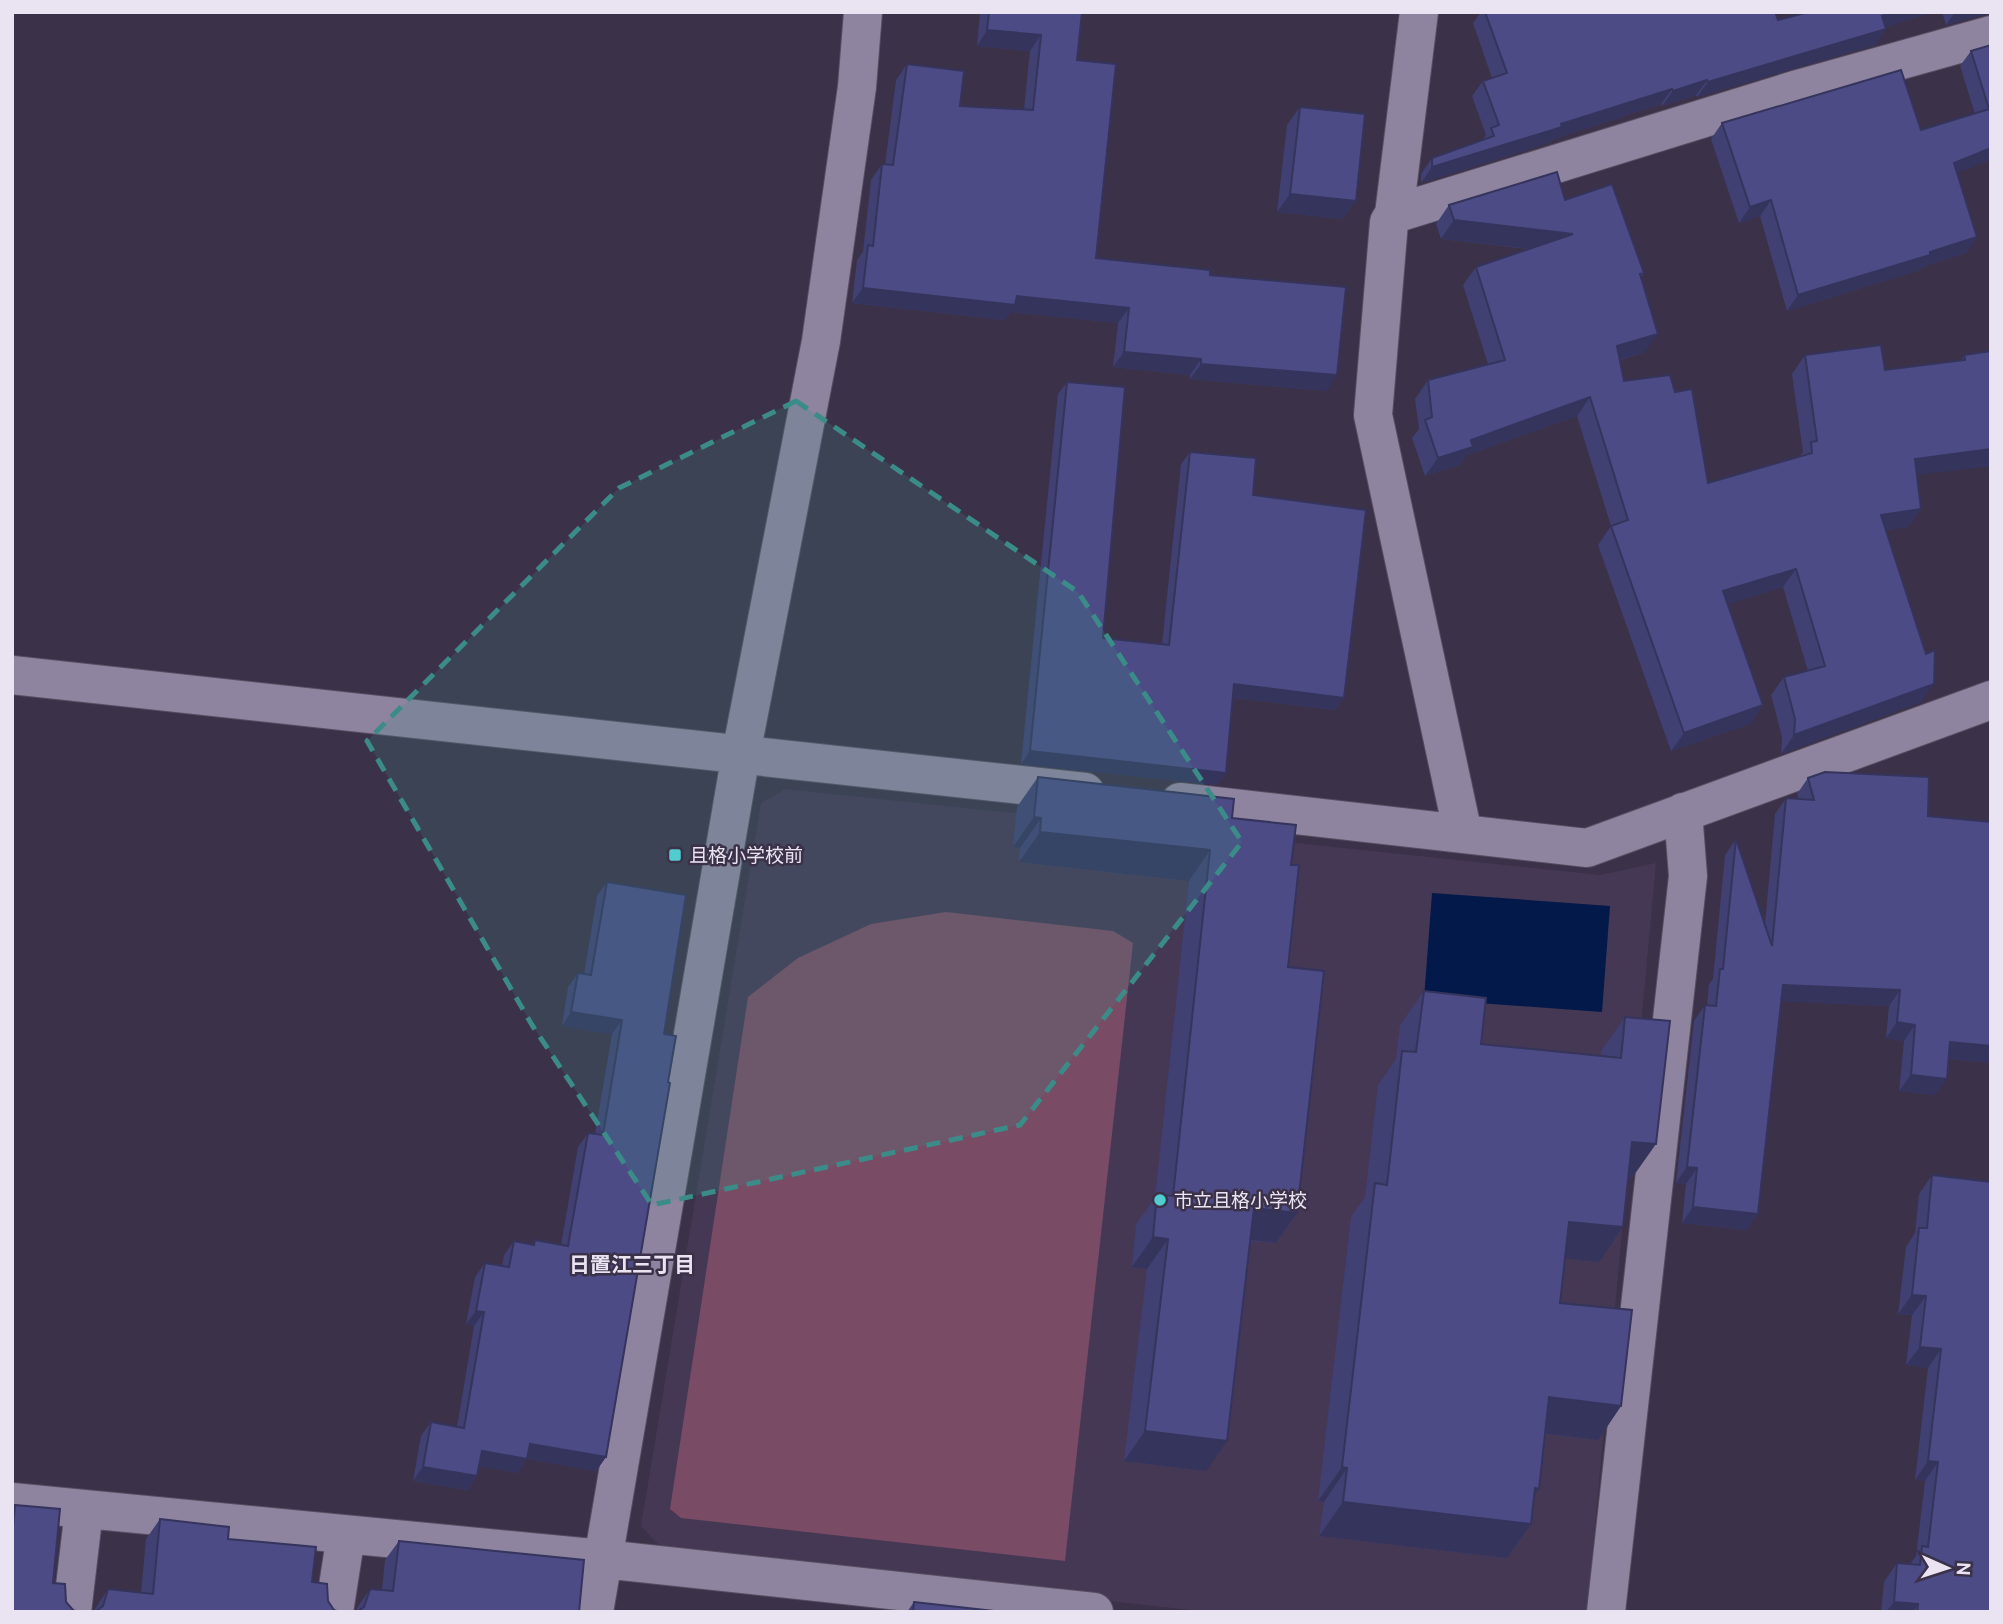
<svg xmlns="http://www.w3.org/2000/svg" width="2003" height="1624" font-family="Cabin,'Noto Sans JP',sans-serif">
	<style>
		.built { fill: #453855 }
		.green { fill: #7a4b65 }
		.water { fill: #031949 }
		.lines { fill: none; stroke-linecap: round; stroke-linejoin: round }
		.street-casing { stroke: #564e61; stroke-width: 40 }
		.street { stroke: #8f849f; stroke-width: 38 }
		.wall { fill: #414072 }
		.shaded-wall { fill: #35345d }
		.building { fill: #4c4b85; stroke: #35345d; stroke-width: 2 }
		.marked { fill: #3b8c88; fill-opacity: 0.2; stroke: #3b8c88; stroke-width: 5; stroke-dasharray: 14 9; stroke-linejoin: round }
		.poi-dot { fill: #51ccd1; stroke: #3b3148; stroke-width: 2.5 }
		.labels { text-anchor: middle; stroke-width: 5; stroke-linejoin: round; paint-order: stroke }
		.poi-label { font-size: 19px; fill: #eae4f2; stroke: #3b3148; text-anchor: start }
		.neighbourhood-label { font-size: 21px; font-weight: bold; fill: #eae4f2; stroke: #3b3148 }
	</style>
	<rect width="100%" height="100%" fill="#3b3148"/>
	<path class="built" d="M 785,789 L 1600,875 L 1656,863 L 1587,1612 L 1210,1612 L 666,1553 L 641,1526 L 761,803 Z"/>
	<path class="green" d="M 946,912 L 1113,931 L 1133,943 L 1065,1561 L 681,1518 L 670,1509 L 748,997 L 798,958 L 871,924 Z"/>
	<path class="water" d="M 1432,893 L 1610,906 L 1602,1012 L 1424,999 Z"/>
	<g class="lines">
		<g class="street-casing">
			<path id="street" d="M 1419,12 L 1394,214 L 1389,222 L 1373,415 L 1463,834
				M 1394,214 L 1798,89 L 1991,35
				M 12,675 L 1085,792
				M 1180,802 L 1587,848 L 1991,700
				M 12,1502 L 603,1559 L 1094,1612
				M 72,1612 L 84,1510
				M 334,1612 L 346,1535
				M 594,1612 L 741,754 L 821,341 L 857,87 L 863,12
				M 1606,1612 L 1688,876 L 1683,812"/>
		</g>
		<use href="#street" class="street"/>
	</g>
	<path class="wall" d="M 980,12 L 1082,12 L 1077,60 L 1096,258 L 1210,275 L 1327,391 L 1190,379 L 1190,375 L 1113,367 L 1118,323 L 1011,312 L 1005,320 L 852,303 L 857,260 L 863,252 L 871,180 L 882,164 L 885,165 L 896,80 L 907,64 L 960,106 L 1024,109 L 1030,51 L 977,46 Z
		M 1481,12 L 1775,12 L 1778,20 L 1886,27 L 1875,45 L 1697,97 L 1696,95 L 1662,106 L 1661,104 L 1554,139 L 1551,142 L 1421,183 L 1421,174 L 1432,158 L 1482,141 L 1486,135 L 1472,96 L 1483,81 L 1492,78 L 1473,23 Z
		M 1942,12 L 1991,12 L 1991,14 L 1985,14 L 1946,25 Z
		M 1991,45 L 1991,159 L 1957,173 L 1977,237 L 1966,253 L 1922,267 L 1920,270 L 1787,311 L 1760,216 L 1739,223 L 1711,139 L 1722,123 L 1921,130 L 1975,114 L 1960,66 L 1971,51 Z
		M 1300,107 L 1343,219 L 1277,212 L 1287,125 Z
		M 1565,200 L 1644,273 L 1641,278 L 1645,352 L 1620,360 L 1624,381 L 1675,392 L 1708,483 L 1800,456 L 1803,452 L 1792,374 L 1805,355 L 1885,370 L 1961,361 L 1964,355 L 1991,351 L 1917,475 L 1921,509 L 1908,527 L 1886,530 L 1921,702 L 1781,754 L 1782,737 L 1771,695 L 1784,677 L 1808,671 L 1783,587 L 1728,604 L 1763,705 L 1750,724 L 1671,751 L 1598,545 L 1611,526 L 1577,416 L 1467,455 L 1460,465 L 1425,476 L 1412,438 L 1419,429 L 1415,399 L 1428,380 L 1488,364 L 1463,285 L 1476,267 L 1529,249 L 1441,239 L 1436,224 L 1449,205 Z
		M 1067,382 L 1103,638 L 1162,644 L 1181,464 L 1190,452 L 1253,495 L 1344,698 L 1335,710 L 1233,698 L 1226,773 L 1217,785 L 1021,764 L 1058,394 Z
		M 1038,777 L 1232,818 L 1291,865 L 1288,967 L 1297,1213 L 1276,1243 L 1251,1241 L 1206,1471 L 1124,1461 L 1147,1269 L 1132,1267 L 1136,1224 L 1155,1198 L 1189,881 L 1019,862 L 1020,848 L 1013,847 L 1017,807 Z
		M 1808,778 L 1928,816 L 1991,822 L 1991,1063 L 1949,1059 L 1935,1095 L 1899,1091 L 1904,1041 L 1886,1038 L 1889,1006 L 1781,1001 L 1747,1230 L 1682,1223 L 1686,1184 L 1676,1183 L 1694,1021 L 1705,1005 L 1707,1005 L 1709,984 L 1713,979 L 1725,855 L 1736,839 L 1765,924 L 1775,814 L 1786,798 L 1799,799 L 1797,794 Z
		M 607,882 L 664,1034 L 606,1457 L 596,1471 L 527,1459 L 518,1473 L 479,1466 L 477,1476 L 468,1490 L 413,1481 L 421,1436 L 431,1422 L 457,1427 L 474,1326 L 466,1324 L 475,1277 L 485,1263 L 502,1266 L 504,1255 L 514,1241 L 532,1245 L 535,1240 L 561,1245 L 578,1147 L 588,1133 L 595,1134 L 612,1034 L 562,1026 L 568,987 L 578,973 L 584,974 L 597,896 Z
		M 1424,991 L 1481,1044 L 1601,1056 L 1601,1051 L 1625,1017 L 1632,1178 L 1628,1178 L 1599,1262 L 1565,1258 L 1560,1303 L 1621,1406 L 1598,1440 L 1545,1434 L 1534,1495 L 1531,1524 L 1507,1558 L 1319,1536 L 1324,1502 L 1318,1501 L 1351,1217 L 1365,1197 L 1378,1085 L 1396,1059 L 1400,1025 Z
		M 1932,1175 L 1991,1612 L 1881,1612 L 1884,1582 L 1897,1563 L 1910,1564 L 1916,1556 L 1925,1481 L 1915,1480 L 1928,1368 L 1906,1365 L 1912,1315 L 1898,1314 L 1906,1247 L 1915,1233 L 1919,1194 Z
		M 15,1505 L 53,1583 L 73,1610 L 12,1612 L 12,1509 Z
		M 160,1519 L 228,1539 L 312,1582 L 334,1610 L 339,1612 L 93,1612 L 108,1589 L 141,1593 L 146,1539 Z
		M 399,1541 L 579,1612 L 356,1612 L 357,1608 L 370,1589 L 382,1590 L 385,1560 Z
		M 914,1602 L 913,1612 L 907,1612 Z"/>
	<path class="shaded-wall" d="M 1894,12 L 1934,12 L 1871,32 L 1882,16 Z
		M 1955,12 L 1991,12 L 1991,14 L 1985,14 L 1946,25 Z
		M 1886,29 L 1875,45 L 1697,97 L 1708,82 Z
		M 987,30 L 1041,35 L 1030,51 L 977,46 Z
		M 1707,80 L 1696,95 L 1662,106 L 1673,91 Z
		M 1672,89 L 1661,104 L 1554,139 L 1551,142 L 1421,183 L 1432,167 Z
		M 1991,148 L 1991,159 L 1943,179 L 1954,163 Z
		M 1290,194 L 1356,201 L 1343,219 L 1277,212 Z
		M 1771,200 L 1760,216 L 1739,223 L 1750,207 Z
		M 1454,220 L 1573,234 L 1560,252 L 1441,239 Z
		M 1977,237 L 1966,253 L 1922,267 L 1920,270 L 1787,311 L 1798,295 Z
		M 863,288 L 1017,296 L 1129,308 L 1118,323 L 1011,312 L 1005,320 L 852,303 Z
		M 1658,334 L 1645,352 L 1604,364 L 1617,346 Z
		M 1124,352 L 1201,359 L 1190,375 L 1113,367 Z
		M 1201,364 L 1337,375 L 1327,391 L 1190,379 Z
		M 1590,397 L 1577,416 L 1467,455 L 1460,465 L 1425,476 L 1438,458 L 1471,440 Z
		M 1991,449 L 1991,466 L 1902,477 L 1915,459 Z
		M 1921,509 L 1908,527 L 1868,533 L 1881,515 Z
		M 1796,569 L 1783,587 L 1710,610 L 1723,591 Z
		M 1234,684 L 1344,698 L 1335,710 L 1225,697 Z
		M 1934,684 L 1921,702 L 1781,754 L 1794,735 Z
		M 1763,705 L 1750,724 L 1671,751 L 1684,733 Z
		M 1030,751 L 1226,773 L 1217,785 L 1021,764 Z
		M 1034,817 L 1041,818 L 1020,848 L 1013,847 Z
		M 1040,832 L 1210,850 L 1189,881 L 1019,862 Z
		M 1783,985 L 1900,990 L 1889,1006 L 1772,1001 Z
		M 571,1012 L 622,1020 L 612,1034 L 562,1026 Z
		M 1897,1022 L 1915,1025 L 1904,1041 L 1886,1038 Z
		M 1950,1042 L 1991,1046 L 1991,1063 L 1939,1058 Z
		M 1911,1075 L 1947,1079 L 1935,1095 L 1899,1091 Z
		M 1632,1142 L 1656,1144 L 1632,1178 L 1608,1176 Z
		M 1687,1167 L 1697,1168 L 1686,1184 L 1676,1183 Z
		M 1693,1207 L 1758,1214 L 1747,1230 L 1682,1223 Z
		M 1254,1208 L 1297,1213 L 1276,1243 L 1233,1238 Z
		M 1569,1222 L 1623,1227 L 1599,1262 L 1545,1256 Z
		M 1153,1237 L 1168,1239 L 1147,1269 L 1132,1267 Z
		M 1912,1295 L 1926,1296 L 1912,1315 L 1898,1314 Z
		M 476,1311 L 484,1312 L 474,1326 L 466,1324 Z
		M 1920,1347 L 1941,1349 L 1928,1368 L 1906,1365 Z
		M 1549,1397 L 1621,1406 L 1598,1440 L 1525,1431 Z
		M 1145,1431 L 1227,1441 L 1206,1471 L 1124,1461 Z
		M 530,1444 L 606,1457 L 596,1471 L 527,1459 L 518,1473 L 472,1465 L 482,1451 Z
		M 1928,1461 L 1938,1462 L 1925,1481 L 1915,1480 Z
		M 423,1467 L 477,1476 L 468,1490 L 413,1481 Z
		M 1342,1467 L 1347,1468 L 1324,1502 L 1318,1501 Z
		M 1535,1488 L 1539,1489 L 1515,1522 L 1531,1524 L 1507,1558 L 1319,1536 L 1343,1502 Z
		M 1894,1602 L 1918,1604 L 1913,1612 L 1886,1612 Z"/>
	<path class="building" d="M 989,12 L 1082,12 L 1077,60 L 1116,64 L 1096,258 L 1210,270 L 1210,275 L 1346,287 L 1337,375 L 1201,364 L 1201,359 L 1124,352 L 1129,308 L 1017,296 L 1015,305 L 863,288 L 868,245 L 873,246 L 882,164 L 893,165 L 907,64 L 964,71 L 960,106 L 1033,110 L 1041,35 L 987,30 Z
		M 1485,12 L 1775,12 L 1778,20 L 1809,12 L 1894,12 L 1882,16 L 1886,29 L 1708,82 L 1707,80 L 1673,91 L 1672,89 L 1561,124 L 1562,127 L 1432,167 L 1432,158 L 1494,136 L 1491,128 L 1499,125 L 1483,81 L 1507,73 Z
		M 1991,45 L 1991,148 L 1954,163 L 1977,237 L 1930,252 L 1930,255 L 1798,295 L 1771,200 L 1750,207 L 1722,123 L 1901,70 L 1921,130 L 1989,109 L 1971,51 Z
		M 1300,107 L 1365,114 L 1356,201 L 1290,194 Z
		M 1557,172 L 1565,200 L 1612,184 L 1644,273 L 1640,274 L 1658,334 L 1617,346 L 1624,381 L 1670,375 L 1675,392 L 1692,389 L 1708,483 L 1812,453 L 1811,442 L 1817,441 L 1805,355 L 1881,345 L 1885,370 L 1965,360 L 1964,355 L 1991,351 L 1991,449 L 1915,459 L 1921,509 L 1881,515 L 1926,654 L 1935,650 L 1934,684 L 1794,735 L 1795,719 L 1784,677 L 1825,666 L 1796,569 L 1723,591 L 1763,705 L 1684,733 L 1611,526 L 1628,520 L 1590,397 L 1471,440 L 1473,447 L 1438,458 L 1425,420 L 1432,417 L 1428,380 L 1505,360 L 1476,267 L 1573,234 L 1454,220 L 1449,205 Z
		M 1067,382 L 1125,387 L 1103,638 L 1169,645 L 1190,452 L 1256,458 L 1253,495 L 1366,510 L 1344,698 L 1234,684 L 1226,773 L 1030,751 Z
		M 1825,772 L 1929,777 L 1928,816 L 1991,822 L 1991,1046 L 1950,1042 L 1947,1079 L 1911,1075 L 1915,1025 L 1897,1022 L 1900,990 L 1783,985 L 1758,1214 L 1693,1207 L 1697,1168 L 1687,1167 L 1705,1005 L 1716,1006 L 1720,969 L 1723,969 L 1736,839 L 1772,946 L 1786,798 L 1814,800 L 1808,778 Z
		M 1038,777 L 1234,799 L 1232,818 L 1296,825 L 1291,865 L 1299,865 L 1288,967 L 1324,971 L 1297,1213 L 1254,1208 L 1227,1441 L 1145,1431 L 1168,1239 L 1153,1237 L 1157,1194 L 1173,1196 L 1210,850 L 1040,832 L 1041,818 L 1034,817 Z
		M 607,882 L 686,895 L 664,1034 L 676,1036 L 668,1082 L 670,1083 L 606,1457 L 530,1444 L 527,1459 L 482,1451 L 477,1476 L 423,1467 L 431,1422 L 464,1428 L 484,1312 L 476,1311 L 485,1263 L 509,1267 L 514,1241 L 534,1245 L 535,1240 L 568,1246 L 588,1133 L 603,1135 L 622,1020 L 571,1012 L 578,973 L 591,975 Z
		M 1424,991 L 1486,998 L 1481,1044 L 1621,1058 L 1625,1017 L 1670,1021 L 1656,1144 L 1632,1142 L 1623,1227 L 1569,1222 L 1560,1303 L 1632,1310 L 1621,1406 L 1549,1397 L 1539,1489 L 1535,1488 L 1531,1524 L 1343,1502 L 1347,1468 L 1342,1467 L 1375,1183 L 1387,1185 L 1402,1051 L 1416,1052 Z
		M 1932,1175 L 1991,1182 L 1991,1612 L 1917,1612 L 1918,1604 L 1894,1602 L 1897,1563 L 1920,1565 L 1922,1546 L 1928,1547 L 1938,1462 L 1928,1461 L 1941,1349 L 1920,1347 L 1926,1296 L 1912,1295 L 1919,1228 L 1927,1228 Z
		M 15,1505 L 60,1509 L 53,1583 L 65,1584 L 66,1602 L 73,1610 L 77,1612 L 12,1612 L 12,1536 Z
		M 160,1519 L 229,1527 L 228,1539 L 316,1547 L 312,1582 L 327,1584 L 328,1601 L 334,1610 L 339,1612 L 95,1612 L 103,1606 L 108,1589 L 153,1594 Z
		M 399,1541 L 584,1560 L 579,1612 L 357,1612 L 364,1607 L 370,1589 L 393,1591 Z
		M 914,1602 L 1003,1612 L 913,1612 Z"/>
	<path class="marked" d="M 796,401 L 1078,592 L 1242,842 L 1020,1125 L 652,1205 L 532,1025 L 367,741 L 619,488 Z"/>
	<g class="poi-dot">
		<rect x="668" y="848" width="14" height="14" rx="3.5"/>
		<circle cx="1160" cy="1200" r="7"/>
	</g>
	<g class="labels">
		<g class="poi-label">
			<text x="689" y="862">且格小学校前</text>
			<text x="1174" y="1207">市立且格小学校</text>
		</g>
		<g class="neighbourhood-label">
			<text x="632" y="1272">日置江三丁目</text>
		</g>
	</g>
	<rect width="2003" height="1624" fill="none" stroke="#eae4f2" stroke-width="28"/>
	<g transform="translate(1947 1568) rotate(93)" stroke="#3b3148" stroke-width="5" paint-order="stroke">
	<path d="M0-5L12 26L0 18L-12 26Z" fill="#eae4f2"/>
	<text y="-10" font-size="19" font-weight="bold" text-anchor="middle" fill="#eae4f2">N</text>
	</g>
</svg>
